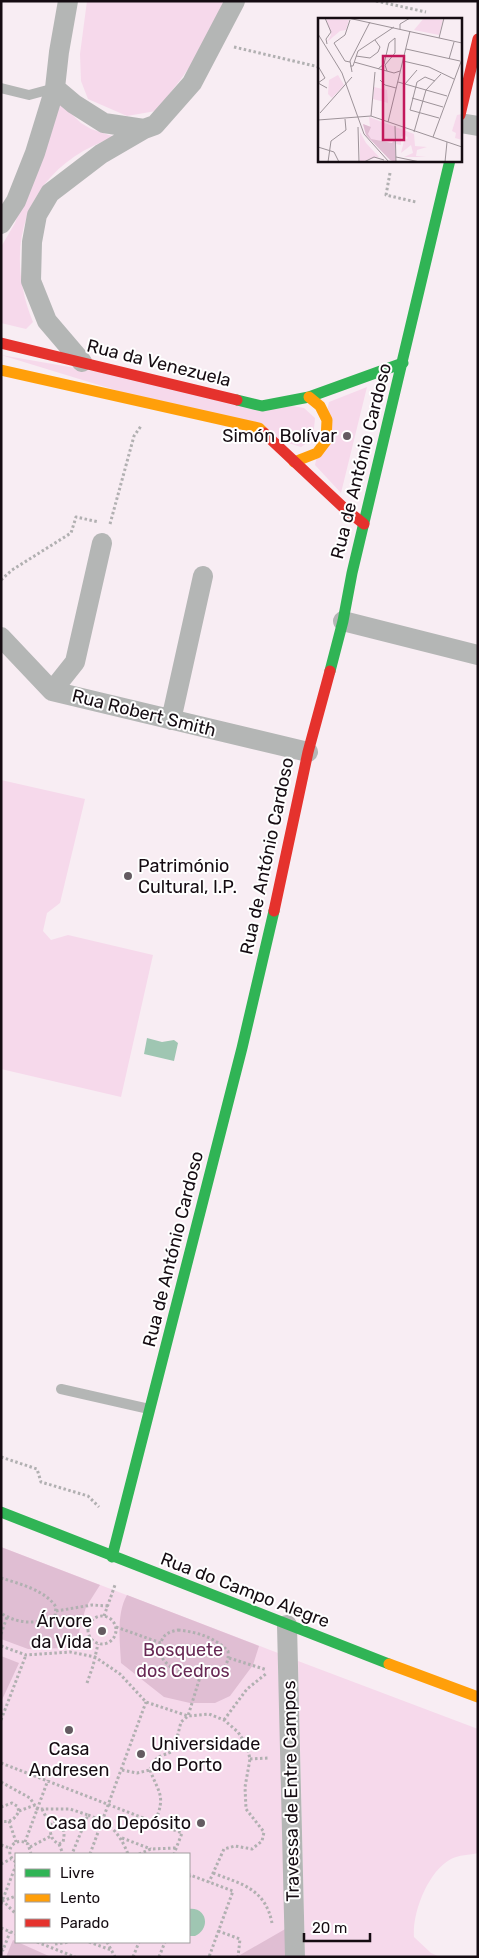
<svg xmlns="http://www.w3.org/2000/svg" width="479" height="1958" font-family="Rubik,sans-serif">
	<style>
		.green { fill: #f6d9eb; fill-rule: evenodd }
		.forest { fill: #e0bed3 }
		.water { fill: #9fc6b2 }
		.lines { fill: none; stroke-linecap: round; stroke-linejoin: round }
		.path { stroke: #b1b0b1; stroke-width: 3; stroke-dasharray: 2.5 2.5; stroke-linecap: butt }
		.lane { stroke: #b4b6b5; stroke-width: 10 }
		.street { stroke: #b4b6b5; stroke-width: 20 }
		.fast { stroke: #30b455; stroke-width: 11 }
		.slow { stroke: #ff9f0a; stroke-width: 11 }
		.jam { stroke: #e5322d; stroke-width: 11 }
		.poi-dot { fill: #645b61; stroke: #fff; stroke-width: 2 }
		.labels { text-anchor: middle; stroke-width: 4; stroke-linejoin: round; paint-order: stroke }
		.street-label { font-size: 18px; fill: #150c12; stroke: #fff }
		.poi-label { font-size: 18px; fill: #150c12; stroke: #fff; text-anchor: end }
		.park-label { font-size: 18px; fill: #682955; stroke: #fff }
		.inset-road { fill: none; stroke: #9d9399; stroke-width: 1 }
		.view { fill: #c2185b; fill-opacity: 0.15; stroke: #c2185b; stroke-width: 2.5 }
		.inset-edge { fill: none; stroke: #150c12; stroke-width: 2.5 }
	</style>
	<rect width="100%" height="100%" fill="#f8edf3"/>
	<path class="green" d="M 87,1 L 225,1 C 213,39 181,80 156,111 L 127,116 L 88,99 L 81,81 L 80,54 Z
		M 61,104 L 81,123 L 91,129 L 115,137 C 30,165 0,241 33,322 L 26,329 L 1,323 L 1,247 L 15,223 L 58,105 Z
		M 1,355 L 304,408 L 315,418 L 313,439 L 301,447 Z
		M 367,387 L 341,493 L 315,465 L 329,402 Z
		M 1,780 L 85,799 L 60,903 L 47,913 L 43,931 L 51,940 L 68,935 L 153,955 L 121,1097 L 1,1069 Z
		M 1,1547 L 278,1653 L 287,1957 L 1,1957 ZM 16,1854 L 189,1854 L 189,1942 L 16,1942 Z
		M 298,1661 L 478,1729 L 478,1853 C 470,1855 458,1855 451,1859 C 428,1871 412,1913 414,1937 L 431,1953 L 440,1957 L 305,1957 Z"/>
	<path class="forest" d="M 1,1547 L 100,1585 L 86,1607 L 76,1643 L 65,1648 L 28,1649 L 1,1639 Z
		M 127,1595 L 259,1646 L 253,1665 L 230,1696 L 215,1703 L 190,1703 L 164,1697 L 121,1663 C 120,1642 116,1614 127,1595 Z
		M 1,1656 L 19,1663 L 1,1702 Z
		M 287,1928 L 287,1957 L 239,1957 L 240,1955 Z
		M 13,1940 L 51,1957 L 6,1957 Z"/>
	<path class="water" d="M 147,1038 L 162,1042 L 174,1040 L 178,1043 L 174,1061 L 144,1054 Z
		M 189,1909 C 207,1907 211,1929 195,1936 L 189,1936 Z"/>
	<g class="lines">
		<path class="path" d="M 376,1 L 426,12
			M 234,47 L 319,67
			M 390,173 L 386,195 L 416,202
			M 110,524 L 134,436 L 141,426
			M 1,580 L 12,570 L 71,533 L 76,517 L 99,522
			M 1,1457 L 37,1469 L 41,1482 L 88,1496 L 99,1507
			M 1,1578 C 20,1584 45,1590 56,1607 L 55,1616 C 38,1625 17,1624 1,1613
			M 56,1611 L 92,1605 L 108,1606
			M88 1630a14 14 0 1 1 28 0a14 14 0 1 1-28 0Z
			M 104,1616 L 115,1585
			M 116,1627 L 161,1643
			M 178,1630 C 197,1632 214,1637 228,1651 C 233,1694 150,1676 161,1643 C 163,1634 169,1632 178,1630 Z
			M 1,1634 L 7,1617
			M 1,1646 L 26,1655 L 70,1652 L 95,1657 L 120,1674 L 146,1702 L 188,1716 L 200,1677
			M 229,1658 L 267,1670
			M 87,1683 L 93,1666 L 98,1644
			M 1,1720 L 26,1655
			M 224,1720 L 247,1689 L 267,1673
			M 250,1759 L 269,1758
			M 1,1763 L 182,1833 L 174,1854
			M 122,1770 L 137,1773 L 150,1770 C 157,1755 157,1758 171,1752 L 176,1742 L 181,1722 L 188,1716 L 209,1714 L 224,1720 L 238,1732 L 247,1746 L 250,1759 L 245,1787 L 246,1809 L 264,1832 L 262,1841 L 252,1849 L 235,1846 L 224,1849 L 209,1882
			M 150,1770 C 159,1794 166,1795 155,1822
			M 1,1782 L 30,1798 L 37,1809 L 70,1809 L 88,1815 L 72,1854
			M 1,1807 L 12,1803 L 17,1806 L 19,1811 C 15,1819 10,1823 1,1821
			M 42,1809 L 50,1825
			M 19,1811 L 35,1805
			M 88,1815 C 110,1823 119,1832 128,1854
			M 9,1821 L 16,1842
			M 53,1821 L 60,1822 C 64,1829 65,1834 63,1842 L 59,1844 C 51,1840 50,1834 50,1825 Z
			M 122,1838 L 151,1849
			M 25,1842 L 48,1780
			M 59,1844 L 63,1854
			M 1,1845 L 10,1848
			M 30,1847 L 51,1836
			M 90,1854 L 146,1702
			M 139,1854 L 151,1849 L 176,1848
			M 16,1862 C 2,1853 14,1835 28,1844 L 31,1854
			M 1,1864 L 11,1859
			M 213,1873 C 241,1884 265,1888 272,1923
			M 189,1877 L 190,1875 L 233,1891 L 209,1957
			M 2,1900 L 16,1914
			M 2,1901 L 16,1896
			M 1,1904 L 16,1865
			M 1,1928 L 16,1934
			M 218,1931 L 240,1939 L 238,1957
			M 37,1942 L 75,1957
			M 89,1942 L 111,1950
			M 107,1942 L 115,1957
			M 55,1944 L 70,1942
			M 1,1949 L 3,1950 L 10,1932
			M 133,1957 L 139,1942
			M 159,1957 L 165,1942"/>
		<path class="lane" d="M 1,88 L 29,95 L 55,88
			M 61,1389 L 149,1409"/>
		<path class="street" d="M 55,88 L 74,104 L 104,123 L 144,129
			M 460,123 L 478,126
			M 1,224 L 16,201 L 35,153 L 55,88 L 59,52 L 68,1
			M 82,362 L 47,321 L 31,281 L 32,242 L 37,215 L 50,193 L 101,154 L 144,129 L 155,125 L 192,83 L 235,1
			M 343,621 L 478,655
			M 1,637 L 52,691 L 308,752
			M 52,691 L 75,662 L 102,543
			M 171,720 L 203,576
			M 287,1625 L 295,1957"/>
		<path class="fast" d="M 237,400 L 262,406 L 309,397 L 403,363
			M 330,671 L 343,621 L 352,573 L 450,160
			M 1,1512 L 389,1664
			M 112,1557 L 242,1048 L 274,911"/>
		<path class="slow" d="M 1,370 L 259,428 L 264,433
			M 294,462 L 317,453 L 326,441 L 327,420 L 320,406 L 309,397
			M 389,1664 L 478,1697"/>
		<path class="jam" d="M 460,115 L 478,39
			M 1,343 L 237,400
			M 264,433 L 345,509 L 364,524
			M 274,911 L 308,752 L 330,671"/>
	</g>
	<g class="poi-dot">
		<circle cx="347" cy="436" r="5"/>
		<circle cx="128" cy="876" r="5"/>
		<circle cx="102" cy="1631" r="5"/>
		<circle cx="69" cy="1730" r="5"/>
		<circle cx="141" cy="1754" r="5"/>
		<circle cx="201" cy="1823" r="5"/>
	</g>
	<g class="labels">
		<g class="street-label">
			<text transform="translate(159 363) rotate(14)" y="6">Rua da Venezuela</text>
			<text transform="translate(361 461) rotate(-76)" y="6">Rua de António Cardoso</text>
			<text transform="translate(144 713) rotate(14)" y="6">Rua Robert Smith</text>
			<text transform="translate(267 856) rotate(-78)" y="6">Rua de António Cardoso</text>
			<text transform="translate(173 1249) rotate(-76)" y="6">Rua de António Cardoso</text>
			<text transform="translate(245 1590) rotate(21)" y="6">Rua do Campo Alegre</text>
			<text transform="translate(291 1791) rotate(-91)" y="6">Travessa de Entre Campos</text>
		</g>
		<g class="poi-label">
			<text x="337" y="442">Simón Bolívar</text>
			<text x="138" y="872" text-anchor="start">Património<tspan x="138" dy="21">Cultural, I.P.</tspan></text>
			<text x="92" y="1627">Árvore<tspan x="92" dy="21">da Vida</tspan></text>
			<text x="151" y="1750" text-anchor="start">Universidade<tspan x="151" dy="21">do Porto</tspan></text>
			<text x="69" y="1755" text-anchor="middle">Casa<tspan x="69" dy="21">Andresen</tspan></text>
			<text x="191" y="1829">Casa do Depósito</text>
		</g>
		<g class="park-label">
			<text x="183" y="1656">Bosquete<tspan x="183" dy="21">dos Cedros</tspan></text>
		</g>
	</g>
	<g transform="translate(318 18)">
		<rect width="144" height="144" fill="#f8edf3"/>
		<path d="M 8,0 L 31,2 L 28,12 L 22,13 L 9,24 L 13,17 ZM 106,0 L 125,2 L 121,17 L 96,12 ZM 20,57 L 26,67 L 14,80 L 10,76 L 11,62 ZM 56,69 L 69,72 L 70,85 L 55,81 ZM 144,96 L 144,122 L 137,120 L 138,115 L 134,113 L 139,97 ZM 51,99 L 96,116 L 97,128 L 109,129 L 99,132 L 98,138 L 108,139 L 86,139 L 95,135 L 93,127 L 83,135 L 86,123 L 90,120 L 87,117 L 83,119 L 83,127 L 78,126 L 74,143 L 48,117 L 45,106 L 52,109 ZM 42,114 L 48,125 L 61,139 L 42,144 Z" fill="#f6d9eb"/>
		<path d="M 45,106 L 53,109 L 50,116 L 53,121 L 74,125 L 77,121 L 78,144 L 72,142 L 48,117 Z" fill="#e0bed3"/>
		<path class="inset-road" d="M 7,0 L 13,14 L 8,21 L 9,26M 30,0 L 144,25M 82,11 L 82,6 L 92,0M 0,16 L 24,55 L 46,116 L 71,144M 121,20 L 126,0M 88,31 L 142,43M 38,38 L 52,40 L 60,34 L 62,29 L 57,22M 131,41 L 136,24M 85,43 L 111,49 L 136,61M 32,44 L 27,43 L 16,25 L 27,17 L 32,2M 36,44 L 76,55 L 82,53M 0,48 L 7,60 L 0,65 L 9,70M 32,48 L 35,48 L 40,33 L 76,9M 60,51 L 66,46 L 71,25 L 77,20 L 77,35 L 67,47 L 69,53M 34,54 L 32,43 L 52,4M 62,62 L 67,67 L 78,70M 117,63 L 107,59 L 99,64 L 92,92 L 121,100M 80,64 L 129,78M 87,66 L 99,52M 94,80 L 125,89M 2,95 L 34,59M 53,98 L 57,54M 0,102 L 53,98 L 144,129M 70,104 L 92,13M 77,108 L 78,144M 40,109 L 41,144M 96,114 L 108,72 L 123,56M 115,119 L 144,41M 0,129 L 16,134 L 21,144M 78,139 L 102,144M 10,144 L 13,123 L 28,112 L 27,101M 46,144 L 56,139 L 66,142M 127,144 L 129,124"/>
		<path class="view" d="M 65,38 L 86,38 L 86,122 L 65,122 Z"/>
		<rect width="144" height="144" class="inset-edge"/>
	</g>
	<rect width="479" height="1958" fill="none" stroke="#150c12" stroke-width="5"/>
	<rect x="15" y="1853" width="175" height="90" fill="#ffffff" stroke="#a19ea0"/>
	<rect x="25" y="1869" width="25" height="8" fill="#30b455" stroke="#a19ea0"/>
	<text x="60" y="1878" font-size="15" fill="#150c12">Livre</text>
	<rect x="25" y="1894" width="25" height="8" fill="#ff9f0a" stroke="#a19ea0"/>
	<text x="60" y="1903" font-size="15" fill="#150c12">Lento</text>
	<rect x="25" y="1919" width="25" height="8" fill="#e5322d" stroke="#a19ea0"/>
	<text x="60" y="1928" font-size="15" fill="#150c12">Parado</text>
	<path d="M304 1933v8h66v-8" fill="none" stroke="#150c12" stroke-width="2.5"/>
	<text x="312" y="1933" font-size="15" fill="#150c12" stroke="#ffffff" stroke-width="4" paint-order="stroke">20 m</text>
</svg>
